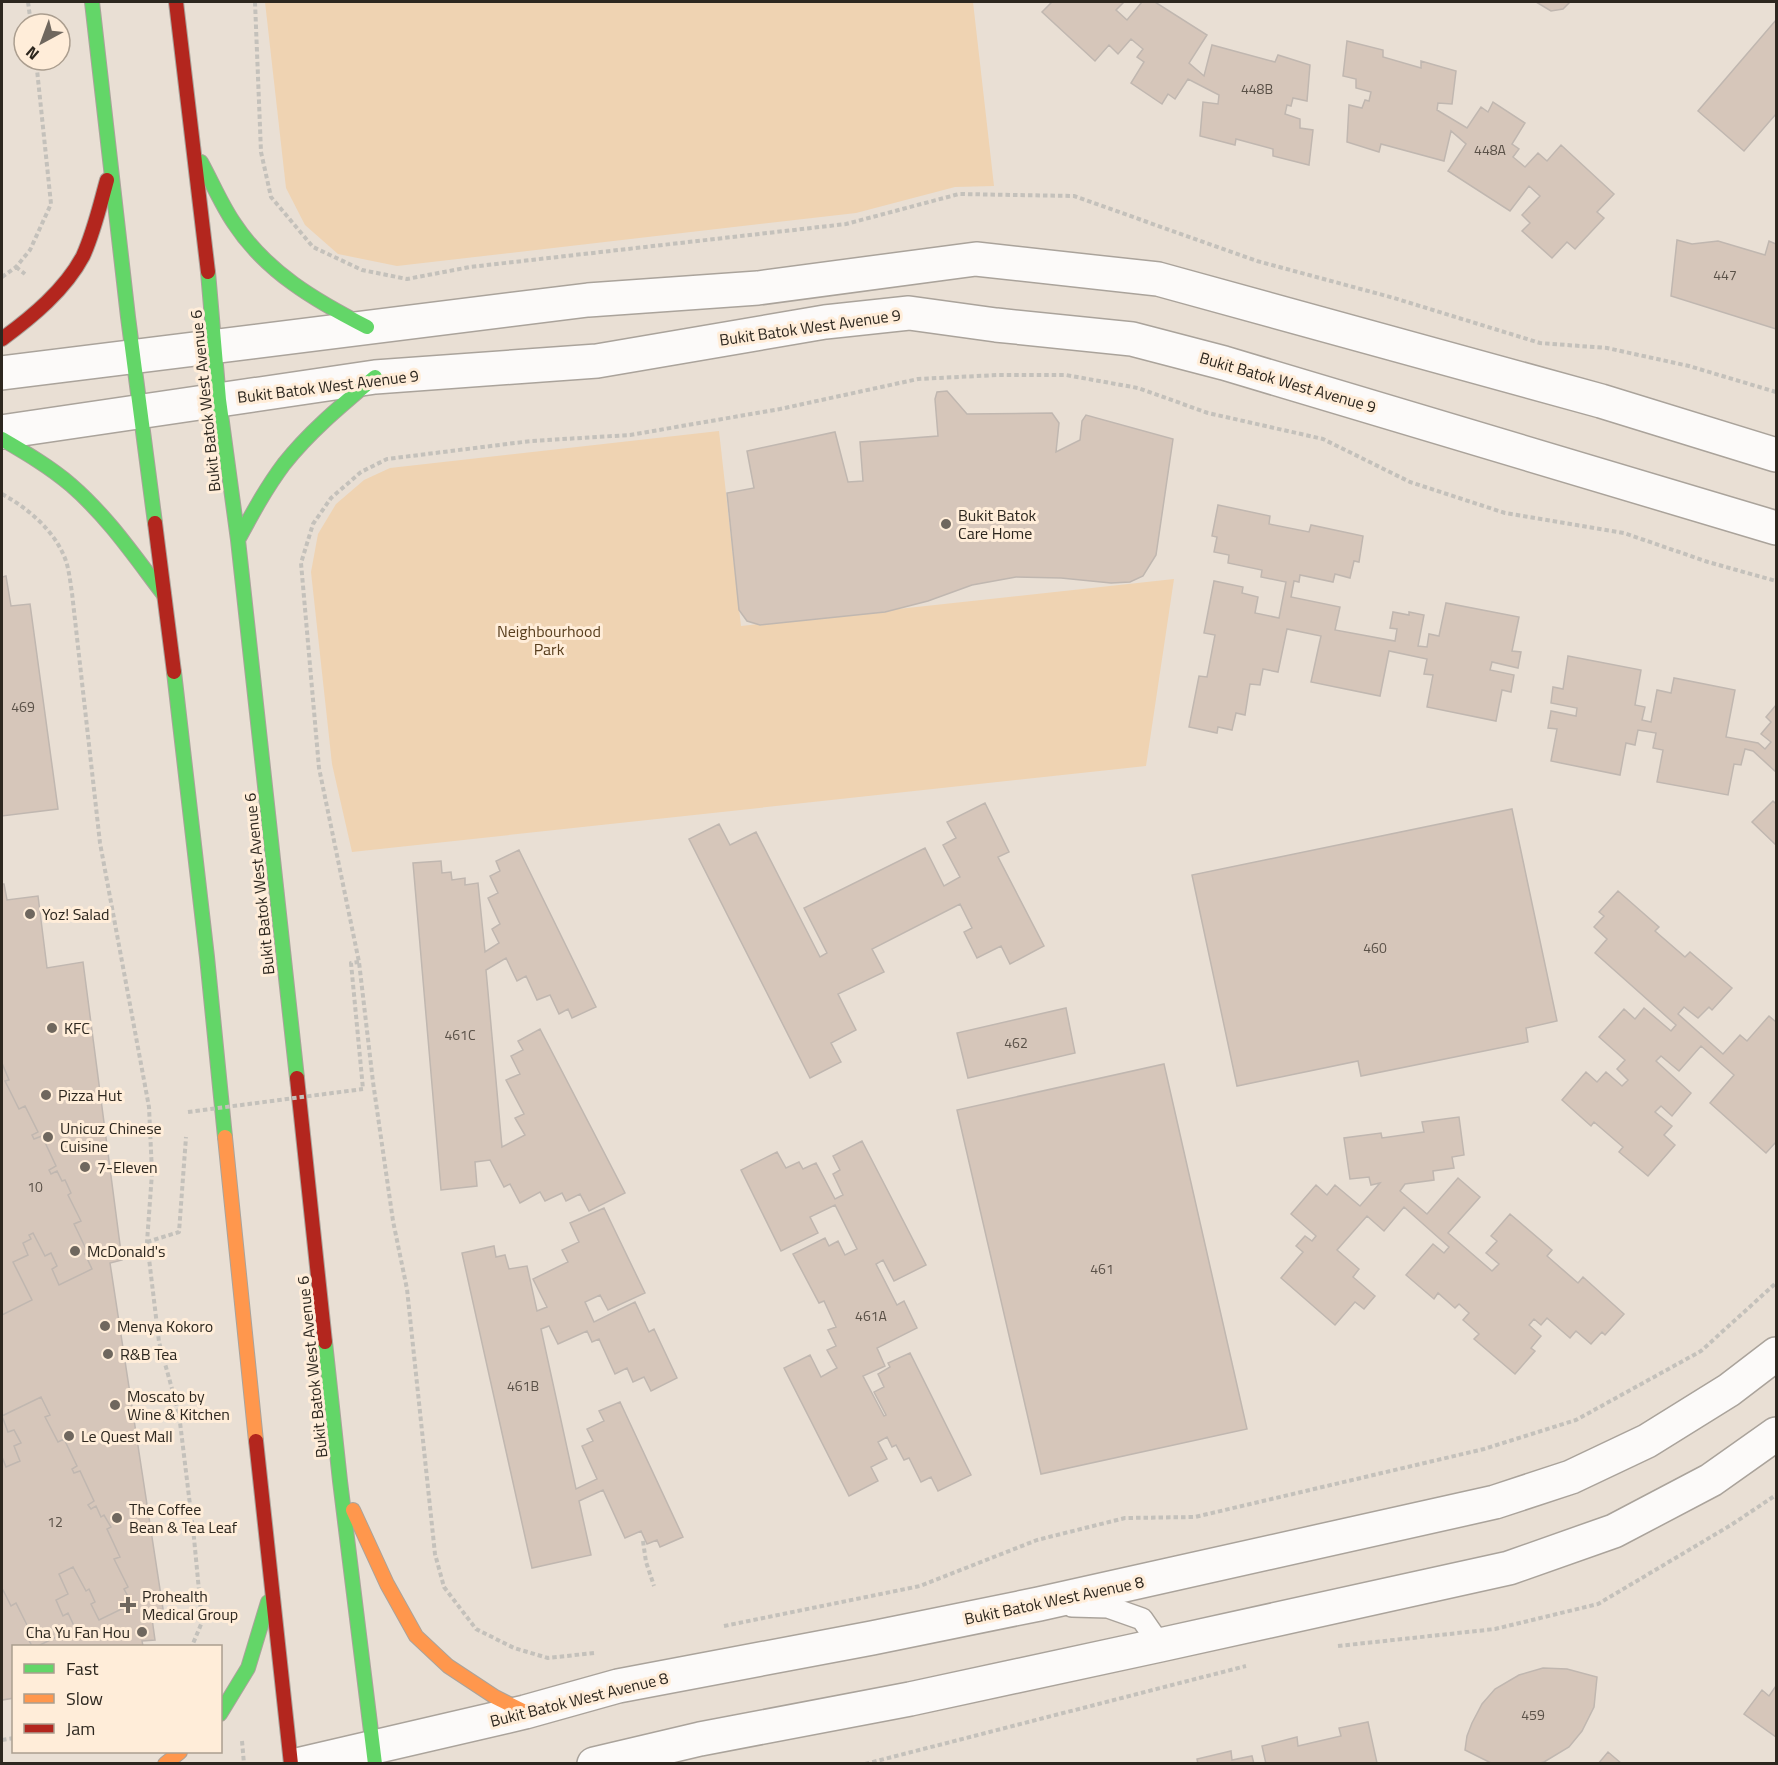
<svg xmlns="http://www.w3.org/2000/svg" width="1778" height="1765" font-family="'Titillium Web',sans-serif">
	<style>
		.green { fill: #efd3b2 }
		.building { fill: #d6c6ba; stroke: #c0b7b0; stroke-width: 1.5 }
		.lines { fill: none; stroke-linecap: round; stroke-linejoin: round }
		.lane-casing { stroke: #aaa39b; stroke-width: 24 }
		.street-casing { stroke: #aaa39b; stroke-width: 36 }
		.fast-casing { stroke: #aaa39b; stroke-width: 16 }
		.slow-casing { stroke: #aaa39b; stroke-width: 16 }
		.jam-casing { stroke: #aaa39b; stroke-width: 16 }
		.path { stroke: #c4c1bb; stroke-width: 4; stroke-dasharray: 4.5 3; stroke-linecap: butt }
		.lane { stroke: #fcfaf9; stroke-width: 21 }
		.street { stroke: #fcfaf9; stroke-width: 33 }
		.fast { stroke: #63d668; stroke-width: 14 }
		.slow { stroke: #ff974d; stroke-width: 14 }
		.jam { stroke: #b3261e; stroke-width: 14 }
		.path-bridge { stroke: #c4c1bb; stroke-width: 4; stroke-dasharray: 4.5 3; stroke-linecap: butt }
		.poi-dot { fill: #6f675e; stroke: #ffedd9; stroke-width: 2 }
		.labels { text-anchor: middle; stroke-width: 6; stroke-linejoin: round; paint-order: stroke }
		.number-label { font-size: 14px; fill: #5a5148 }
		.street-label { font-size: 16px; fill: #2d271f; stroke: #ffedd9 }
		.poi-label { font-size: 16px; fill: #2d271f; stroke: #ffedd9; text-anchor: start }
		.park-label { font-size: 16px; fill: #593f1f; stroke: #ffedd9 }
	</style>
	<rect width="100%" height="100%" fill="#e9dfd4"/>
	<path class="green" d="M 265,2 L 973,2 L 994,186 L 955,187 L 856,213 L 397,266 L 338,254 L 305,225 L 286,188 Z
		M 719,431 L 741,626 L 1174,579 L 1146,766 L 352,852 L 332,764 L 311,572 L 318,534 L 336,504 L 364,480 L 390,468 Z"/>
	<path class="building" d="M 1052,2 L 1124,2 L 1116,10 L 1127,20 L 1142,2 L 1155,2 L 1207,35 L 1189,63 L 1204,76 L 1212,45 L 1275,62 L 1278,55 L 1310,65 L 1307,101 L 1293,98 L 1291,106 L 1287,105 L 1285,114 L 1300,119 L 1300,128 L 1313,130 L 1309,165 L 1273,156 L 1273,149 L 1236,139 L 1235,145 L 1200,136 L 1203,102 L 1218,104 L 1219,95 L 1188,79 L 1175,99 L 1168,94 L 1162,104 L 1131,83 L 1144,62 L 1137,57 L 1143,49 L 1131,39 L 1118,54 L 1109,45 L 1095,61 L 1042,12 Z
		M 1536,2 L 1570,2 L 1563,9 L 1551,11 Z
		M 1776,20 L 1776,114 L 1744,151 L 1698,111 Z
		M 1347,41 L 1383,50 L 1383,57 L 1421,68 L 1421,61 L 1456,71 L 1452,104 L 1438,103 L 1437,110 L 1467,128 L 1481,107 L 1488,112 L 1493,102 L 1525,123 L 1512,144 L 1519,149 L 1513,157 L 1525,167 L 1538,153 L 1547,161 L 1561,145 L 1614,194 L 1597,212 L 1604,218 L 1575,249 L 1567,242 L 1552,258 L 1522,231 L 1530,223 L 1522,215 L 1540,196 L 1529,186 L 1510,211 L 1448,171 L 1466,144 L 1451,131 L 1444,161 L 1381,144 L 1379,152 L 1347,142 L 1349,105 L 1362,108 L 1365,100 L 1369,101 L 1371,92 L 1356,88 L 1356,79 L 1343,76 Z
		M 1677,240 L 1692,244 L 1718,241 L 1765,255 L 1769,241 L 1776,244 L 1776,329 L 1671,296 Z
		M 947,391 L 967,414 L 1052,413 L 1059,423 L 1056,452 L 1080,440 L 1082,421 L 1086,415 L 1173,439 L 1156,555 L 1143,576 L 1130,582 L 1111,583 L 1061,578 L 1016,577 L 972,585 L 928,601 L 885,612 L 760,625 L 747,621 L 739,610 L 727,493 L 754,488 L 747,451 L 835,432 L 848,482 L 863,481 L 860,442 L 938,436 L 935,399 L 937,392 Z
		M 1218,505 L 1270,516 L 1269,524 L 1309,532 L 1311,525 L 1363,536 L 1359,562 L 1354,561 L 1350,578 L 1335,574 L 1333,582 L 1300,575 L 1299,582 L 1294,581 L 1291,597 L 1340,607 L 1335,630 L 1395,641 L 1397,629 L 1390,628 L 1393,612 L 1409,615 L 1409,612 L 1424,615 L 1418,646 L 1427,647 L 1429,634 L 1439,636 L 1446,603 L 1519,617 L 1512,651 L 1521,652 L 1518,668 L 1492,662 L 1490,670 L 1514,675 L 1511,692 L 1502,690 L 1496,721 L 1427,707 L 1433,675 L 1424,674 L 1427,659 L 1389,651 L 1380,696 L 1311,682 L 1321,636 L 1287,629 L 1278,672 L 1263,669 L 1260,685 L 1250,684 L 1245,715 L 1236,713 L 1232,730 L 1218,727 L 1217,733 L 1189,727 L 1199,676 L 1207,677 L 1215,635 L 1204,633 L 1214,581 L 1243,587 L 1242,593 L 1258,597 L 1255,613 L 1279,618 L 1286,582 L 1261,577 L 1262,570 L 1228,563 L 1229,555 L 1214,552 L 1217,537 L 1212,536 Z
		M 6,576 L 11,606 L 30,604 L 58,809 L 2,816 L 2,577 Z
		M 1568,656 L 1641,670 L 1635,705 L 1645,707 L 1642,720 L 1651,722 L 1657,690 L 1671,693 L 1674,678 L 1735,690 L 1726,737 L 1758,743 L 1765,749 L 1771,742 L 1761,734 L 1771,722 L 1766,717 L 1776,705 L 1776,772 L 1753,751 L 1745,749 L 1741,765 L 1734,764 L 1728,795 L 1657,782 L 1663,750 L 1653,748 L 1656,733 L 1638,730 L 1635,745 L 1626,743 L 1620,775 L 1551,761 L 1557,729 L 1548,728 L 1551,711 L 1576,716 L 1577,708 L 1551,703 L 1553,687 L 1563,689 Z
		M 1773,801 L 1775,803 L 1776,801 L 1776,845 L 1752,822 Z
		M 985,803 L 1009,852 L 998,857 L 1044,946 L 1010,964 L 1001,946 L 977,958 L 964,932 L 972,928 L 960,904 L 872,949 L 884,972 L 838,994 L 856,1030 L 831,1043 L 841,1062 L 810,1078 L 689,839 L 719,824 L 730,845 L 756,832 L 820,957 L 827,953 L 804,908 L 925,848 L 944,886 L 960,877 L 943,845 L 956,838 L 947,822 Z
		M 1512,809 L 1557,1021 L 1526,1028 L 1528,1042 L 1361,1076 L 1358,1061 L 1237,1086 L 1192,875 Z
		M 519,850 L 596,1007 L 572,1018 L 568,1009 L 559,1014 L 550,995 L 537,1000 L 526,976 L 517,981 L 506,958 L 486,970 L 502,1147 L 525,1135 L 515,1118 L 524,1114 L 506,1080 L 520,1074 L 511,1056 L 523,1050 L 518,1041 L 540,1029 L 625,1193 L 589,1211 L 580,1194 L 566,1201 L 562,1193 L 545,1201 L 540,1192 L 520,1203 L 510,1184 L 504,1187 L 490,1160 L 475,1162 L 477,1186 L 441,1190 L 413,863 L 441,861 L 442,873 L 451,872 L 452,880 L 465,878 L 465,885 L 478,883 L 485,952 L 499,943 L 492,929 L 500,924 L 488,898 L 498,893 L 490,876 L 500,871 L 496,861 Z
		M 2,884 L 4,884 L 7,900 L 38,896 L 47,968 L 83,962 L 122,1260 L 110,1263 L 163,1609 L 151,1611 L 155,1640 L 142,1641 L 143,1646 L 14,1646 L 14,1698 L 2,1700 Z
		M 1618,891 L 1659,927 L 1655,931 L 1685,957 L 1690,952 L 1732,988 L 1712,1010 L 1709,1007 L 1698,1018 L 1684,1007 L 1678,1014 L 1723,1054 L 1740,1035 L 1747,1041 L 1769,1016 L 1776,1022 L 1776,1142 L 1766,1153 L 1710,1103 L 1734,1075 L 1701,1046 L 1679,1071 L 1661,1056 L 1656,1061 L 1691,1093 L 1672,1116 L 1661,1106 L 1655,1112 L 1672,1126 L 1664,1135 L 1675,1145 L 1648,1176 L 1619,1152 L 1623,1147 L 1594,1122 L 1591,1126 L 1562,1100 L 1586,1072 L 1597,1082 L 1606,1072 L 1622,1086 L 1628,1080 L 1617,1069 L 1625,1060 L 1599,1037 L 1624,1009 L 1635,1019 L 1644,1008 L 1671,1031 L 1676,1025 L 1595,953 L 1607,939 L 1594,927 L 1604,916 L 1599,912 Z
		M 1066,1008 L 1075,1053 L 968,1078 L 957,1033 Z
		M 2,1063 L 9,1080 L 5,1081 L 19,1109 L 25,1106 L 38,1132 L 32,1135 L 34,1139 L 42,1136 L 56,1166 L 49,1170 L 51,1174 L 57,1171 L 62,1181 L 65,1180 L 71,1193 L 68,1195 L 81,1221 L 74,1224 L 88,1253 L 85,1254 L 92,1269 L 59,1285 L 52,1269 L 57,1266 L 51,1253 L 45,1256 L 33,1233 L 29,1235 L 31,1239 L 23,1243 L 28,1255 L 13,1262 L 32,1300 L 2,1315 Z
		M 1164,1064 L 1247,1429 L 1041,1474 L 957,1110 Z
		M 1459,1117 L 1464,1155 L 1452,1157 L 1454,1168 L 1433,1171 L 1434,1180 L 1405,1184 L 1400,1191 L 1427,1214 L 1458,1178 L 1480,1197 L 1448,1233 L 1492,1271 L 1499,1264 L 1486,1253 L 1497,1241 L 1491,1236 L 1510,1214 L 1552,1250 L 1547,1256 L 1578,1283 L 1583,1277 L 1624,1314 L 1605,1335 L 1602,1332 L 1591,1344 L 1576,1331 L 1570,1338 L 1547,1318 L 1541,1325 L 1534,1319 L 1529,1325 L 1541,1336 L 1531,1348 L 1535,1351 L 1515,1374 L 1474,1339 L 1479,1334 L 1463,1320 L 1469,1313 L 1459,1304 L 1455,1308 L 1438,1293 L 1434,1299 L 1406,1275 L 1433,1244 L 1444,1253 L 1449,1247 L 1404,1207 L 1384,1231 L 1367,1216 L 1337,1250 L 1359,1269 L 1353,1277 L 1375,1296 L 1364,1309 L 1355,1302 L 1335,1325 L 1281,1278 L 1303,1252 L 1296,1246 L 1305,1236 L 1312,1241 L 1316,1236 L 1291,1214 L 1316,1185 L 1327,1195 L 1335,1185 L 1360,1206 L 1380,1183 L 1371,1185 L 1369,1177 L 1350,1179 L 1344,1138 L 1381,1133 L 1382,1138 L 1424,1132 L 1422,1122 Z
		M 862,1141 L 926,1265 L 894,1281 L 883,1260 L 876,1264 L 897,1305 L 904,1301 L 917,1328 L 877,1348 L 885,1366 L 863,1376 L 884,1416 L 886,1415 L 874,1392 L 884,1387 L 878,1374 L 890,1367 L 888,1363 L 910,1353 L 971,1475 L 938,1491 L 931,1477 L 921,1482 L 909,1458 L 904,1460 L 896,1445 L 892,1447 L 887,1437 L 878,1442 L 887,1459 L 871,1467 L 878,1481 L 849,1496 L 784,1368 L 810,1355 L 821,1377 L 837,1368 L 827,1350 L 836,1346 L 828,1330 L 836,1327 L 824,1301 L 819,1303 L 793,1254 L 825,1238 L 829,1246 L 838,1241 L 845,1255 L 857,1249 L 835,1205 L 810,1217 L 818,1233 L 781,1251 L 741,1170 L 777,1152 L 786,1168 L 799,1162 L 803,1169 L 816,1163 L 835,1199 L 843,1195 L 833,1174 L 840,1170 L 833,1156 Z
		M 604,1208 L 645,1293 L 608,1310 L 600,1295 L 585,1302 L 594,1322 L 635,1302 L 649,1332 L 654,1329 L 677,1378 L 651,1391 L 644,1377 L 633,1382 L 627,1368 L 615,1374 L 599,1339 L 592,1342 L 587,1331 L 558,1344 L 549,1326 L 541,1329 L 576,1489 L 597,1479 L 582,1446 L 593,1441 L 587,1429 L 604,1421 L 599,1411 L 620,1402 L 683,1537 L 660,1547 L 657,1540 L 647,1544 L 641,1531 L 625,1538 L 603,1490 L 579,1501 L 591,1555 L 532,1568 L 462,1253 L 494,1246 L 496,1257 L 505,1255 L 509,1269 L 527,1266 L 537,1311 L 547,1307 L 533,1279 L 568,1262 L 562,1250 L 579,1242 L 570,1223 Z
		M 41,1397 L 50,1415 L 45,1417 L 58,1442 L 64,1439 L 77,1466 L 72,1469 L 74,1473 L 80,1471 L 94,1501 L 88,1505 L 91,1509 L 96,1506 L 101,1517 L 104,1515 L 111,1527 L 107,1529 L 120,1557 L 114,1559 L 128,1587 L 124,1589 L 132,1604 L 99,1620 L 91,1604 L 95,1602 L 89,1589 L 86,1591 L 73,1567 L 59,1574 L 68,1594 L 56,1600 L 63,1616 L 68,1613 L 75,1628 L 38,1646 L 32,1646 L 25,1633 L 30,1631 L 16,1603 L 11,1606 L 3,1590 L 2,1590 L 2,1457 L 6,1467 L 20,1461 L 14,1446 L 21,1443 L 14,1430 L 8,1432 L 2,1416 Z
		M 1543,1668 L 1567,1669 L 1597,1677 L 1594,1707 L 1582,1731 L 1569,1747 L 1544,1762 L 1536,1764 L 1493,1764 L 1465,1750 L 1467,1736 L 1472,1723 L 1482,1704 L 1495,1689 L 1519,1675 Z
		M 1776,1686 L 1776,1737 L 1744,1714 L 1762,1690 L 1769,1696 Z
		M 1368,1722 L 1377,1763 L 1266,1764 L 1262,1746 L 1297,1737 L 1298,1746 L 1341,1736 L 1339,1728 Z
		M 1231,1751 L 1232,1760 L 1252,1756 L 1254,1764 L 1198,1764 L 1197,1759 Z
		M 1608,1752 L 1622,1764 L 1598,1764 Z"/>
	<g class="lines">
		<g class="lane-casing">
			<path id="lane" d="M 1072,1606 L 1108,1607 L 1142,1619 L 1160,1645"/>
		</g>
		<g class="street-casing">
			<path id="street" d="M 2,373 L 588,300 L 758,288 L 976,259 L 1158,279 L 1601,401 L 1776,455
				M 2,432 L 375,377 L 597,361 L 825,322 L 909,313 L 996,325 L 1132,339 L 1224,363 L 1776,528
				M 301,1764 L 525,1712 L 618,1686 L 872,1638 L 1039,1604 L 1495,1502 L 1571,1477 L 1647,1441 L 1729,1390 L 1776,1354
				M 594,1764 L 700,1739 L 910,1699 L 1160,1645 L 1509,1568 L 1614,1531 L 1711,1480 L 1776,1434"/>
		</g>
		<g class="fast-casing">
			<path id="fast" d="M 92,2 L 128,317 L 155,523
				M 201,162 C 212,182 221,204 234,223 C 266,272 316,301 367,327
				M 208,272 L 219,400 L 238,540 L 297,1078
				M 2,439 C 26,453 50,467 71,485 C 108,517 135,557 164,595
				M 238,540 C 252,514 266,488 284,464 C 310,431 343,404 375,377
				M 174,672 L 207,957 L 225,1137
				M 325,1342 L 340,1481 L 375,1764
				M 220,1714 L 248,1668 L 268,1602"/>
		</g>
		<g class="slow-casing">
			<path id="slow" d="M 225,1137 L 256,1441
				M 353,1510 L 387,1584 L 416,1636 L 448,1666 L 495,1697 L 525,1712
				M 165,1764 L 180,1752"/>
		</g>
		<g class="jam-casing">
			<path id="jam" d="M 176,2 L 208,272
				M 2,339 C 32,317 65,290 83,256 C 94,232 100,205 107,180
				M 155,523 L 174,672
				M 297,1078 L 325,1342
				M 256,1441 L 291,1764"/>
		</g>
		<path class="path" d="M 28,2 L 31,24
			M 255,2 L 261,152 L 271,197 L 313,247 L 362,270 L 407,279 L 470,267 L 846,224 L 959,194 L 1074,196 L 1257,261 L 1394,298 L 1540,343 L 1607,348 L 1689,366 L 1776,392
			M 16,267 L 25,274
			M 2,277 L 16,267 L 30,250 L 51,204 L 36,60
			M 2,494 C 26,507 53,529 64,556 C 69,567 70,581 72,593 L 100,843 L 149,1107 L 152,1173 L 147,1242 L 159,1342 L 179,1414 L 194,1538 L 202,1622 L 192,1646
			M 359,962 L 351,963 L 363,1089
			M 147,1242 L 179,1232 L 186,1137
			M 643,1541 L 646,1562 L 654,1586
			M 724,1626 L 920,1586 L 1037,1540 L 1125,1518 L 1195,1517 L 1484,1449 L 1576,1420 L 1701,1351 L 1776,1283
			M 1338,1646 L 1495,1629 L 1598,1604 L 1731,1525 L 1776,1495
			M 594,1653 L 548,1658 L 514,1648 L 476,1629 L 444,1587 L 435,1554 L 407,1289 L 393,1221 L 373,1082 L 359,962 L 319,768 L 301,563 L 313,524 L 331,498 L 361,472 L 387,459 L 531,441 L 630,435 L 780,409 L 918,379 L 998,375 L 1066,375 L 1138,388 L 1208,413 L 1323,439 L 1410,482 L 1505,513 L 1624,533 L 1708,562 L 1776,581
			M 2,1740 L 14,1738
			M 242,1741 L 244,1764
			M 865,1764 L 1246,1666"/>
		<use href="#lane" class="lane"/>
		<use href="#street" class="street"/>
		<use href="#fast" class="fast"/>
		<use href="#slow" class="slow"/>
		<use href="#jam" class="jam"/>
		<path class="path-bridge" d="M 188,1112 L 363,1089"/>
	</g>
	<g class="poi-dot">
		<circle cx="946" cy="524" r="6"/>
		<circle cx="30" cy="914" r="6"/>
		<circle cx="52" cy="1028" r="6"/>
		<circle cx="46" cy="1095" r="6"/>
		<circle cx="48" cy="1137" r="6"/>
		<circle cx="85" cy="1167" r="6"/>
		<circle cx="75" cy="1251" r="6"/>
		<circle cx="105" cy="1326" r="6"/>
		<circle cx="108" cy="1354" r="6"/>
		<circle cx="115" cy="1405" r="6"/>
		<circle cx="69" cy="1436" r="6"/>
		<circle cx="117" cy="1518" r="6"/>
		<path d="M125 1596h6v6h6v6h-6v6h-6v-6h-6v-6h6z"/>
		<circle cx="142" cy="1632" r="6"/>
	</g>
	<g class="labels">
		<g class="number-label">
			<text x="1257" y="94">448B</text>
			<text x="1490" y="155">448A</text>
			<text x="1725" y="280">447</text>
			<text x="23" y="712">469</text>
			<text x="1375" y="953">460</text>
			<text x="460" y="1040">461C</text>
			<text x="1016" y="1048">462</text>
			<text x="35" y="1192">10</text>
			<text x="1102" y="1274">461</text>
			<text x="871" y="1321">461A</text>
			<text x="523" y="1391">461B</text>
			<text x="55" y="1527">12</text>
			<text x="1533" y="1720">459</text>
		</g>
		<g class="street-label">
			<text transform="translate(810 327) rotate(-8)" y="6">Bukit Batok West Avenue 9</text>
			<text transform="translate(1288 382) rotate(16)" y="6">Bukit Batok West Avenue 9</text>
			<text transform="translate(328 386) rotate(-7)" y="6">Bukit Batok West Avenue 9</text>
			<text transform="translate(205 401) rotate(-96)" y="6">Bukit Batok West Avenue 6</text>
			<text transform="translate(259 884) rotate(-96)" y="6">Bukit Batok West Avenue 6</text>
			<text transform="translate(312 1367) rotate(-96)" y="6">Bukit Batok West Avenue 6</text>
			<text transform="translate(1054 1600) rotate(-12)" y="6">Bukit Batok West Avenue 8</text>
			<text transform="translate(579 1699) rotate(-14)" y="6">Bukit Batok West Avenue 8</text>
		</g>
		<g class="poi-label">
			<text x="958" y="521">Bukit Batok<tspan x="958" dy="18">Care Home</tspan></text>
			<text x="42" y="920">Yoz! Salad</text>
			<text x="64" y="1034">KFC</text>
			<text x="58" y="1101">Pizza Hut</text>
			<text x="60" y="1134">Unicuz Chinese<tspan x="60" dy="18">Cuisine</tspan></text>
			<text x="97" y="1173">7-Eleven</text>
			<text x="87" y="1257">McDonald's</text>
			<text x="117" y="1332">Menya Kokoro</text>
			<text x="120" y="1360">R&amp;B Tea</text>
			<text x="127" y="1402">Moscato by<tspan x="127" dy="18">Wine &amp; Kitchen</tspan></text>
			<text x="81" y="1442">Le Quest Mall</text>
			<text x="129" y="1515">The Coffee<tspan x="129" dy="18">Bean &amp; Tea Leaf</tspan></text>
			<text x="142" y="1602">Prohealth<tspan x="142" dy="18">Medical Group</tspan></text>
			<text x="130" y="1638" text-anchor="end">Cha Yu Fan Hou</text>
		</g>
		<g class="park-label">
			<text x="549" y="637">Neighbourhood<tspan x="549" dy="18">Park</tspan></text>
		</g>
	</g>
	<rect width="1778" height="1765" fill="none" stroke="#2d271f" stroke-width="6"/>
	<rect x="12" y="1645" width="210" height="108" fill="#ffedd9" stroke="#ab9e8f" stroke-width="1.5"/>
	<rect x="24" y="1664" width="30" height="9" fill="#63d668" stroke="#ab9e8f" stroke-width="1.5"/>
	<text x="66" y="1675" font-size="18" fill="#2d271f">Fast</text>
	<rect x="24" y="1694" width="30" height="9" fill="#ff974d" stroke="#ab9e8f" stroke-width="1.5"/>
	<text x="66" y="1705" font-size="18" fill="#2d271f">Slow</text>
	<rect x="24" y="1724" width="30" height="9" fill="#b3261e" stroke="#ab9e8f" stroke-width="1.5"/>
	<text x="66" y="1735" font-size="18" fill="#2d271f">Jam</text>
	<g transform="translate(42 42) rotate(221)"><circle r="28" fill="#ffedd9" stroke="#ab9e8f" stroke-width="1.5"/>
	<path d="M0-4.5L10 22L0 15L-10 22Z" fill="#6f675e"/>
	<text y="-9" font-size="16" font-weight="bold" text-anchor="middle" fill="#2d271f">N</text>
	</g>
</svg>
